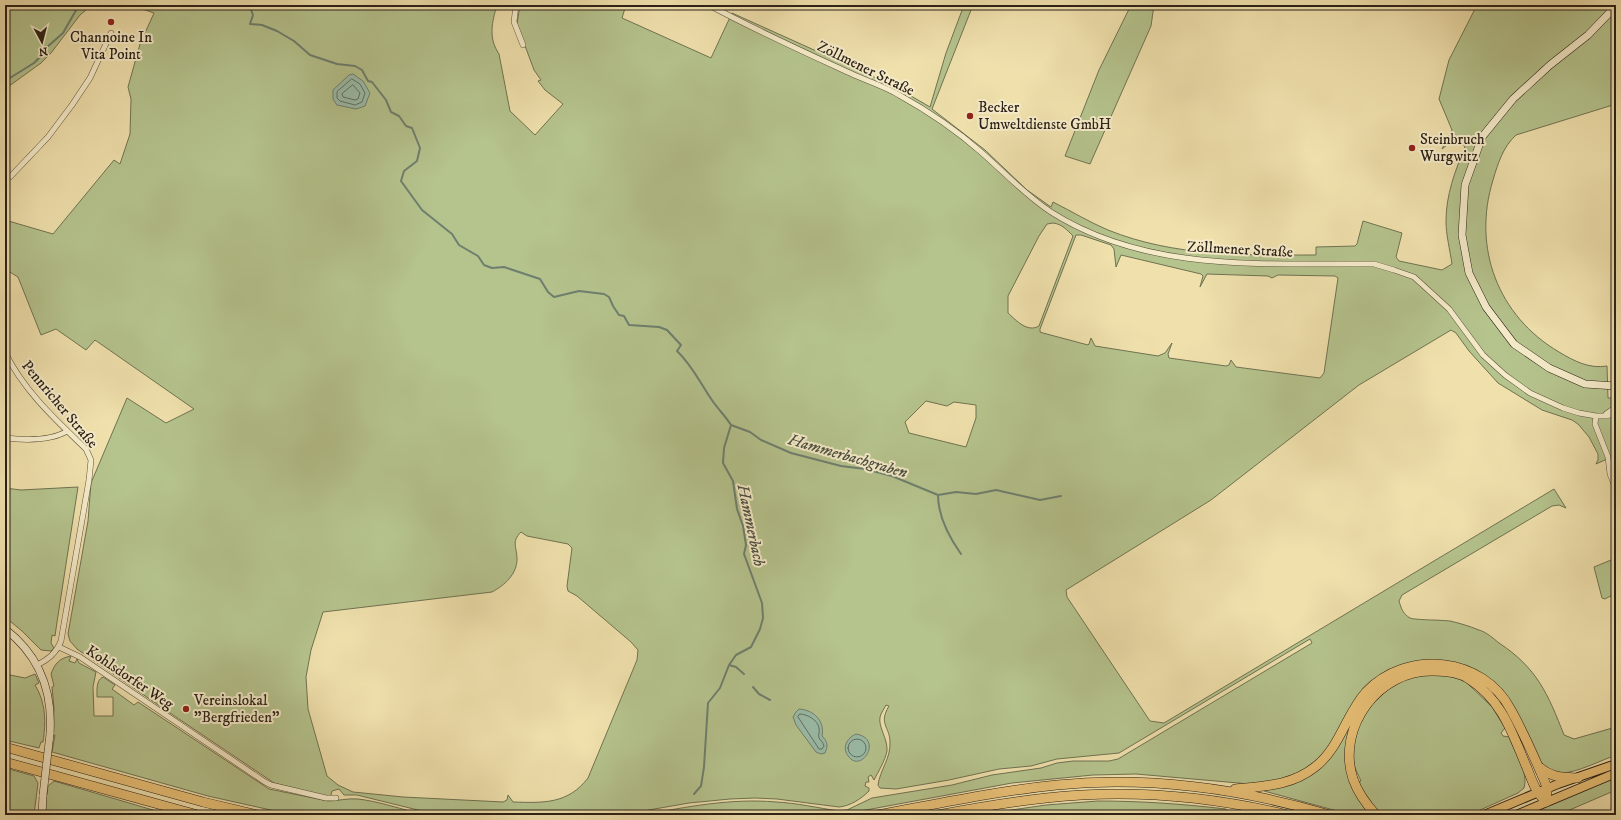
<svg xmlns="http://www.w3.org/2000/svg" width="1621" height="820" font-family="'IM FELL DW Pica',serif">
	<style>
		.green { fill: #b5c38d; stroke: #707252; fill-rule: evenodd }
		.water { fill: #9abdaa; stroke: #6e7f6f }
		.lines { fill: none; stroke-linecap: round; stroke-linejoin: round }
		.shore { stroke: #626f60; stroke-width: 1 }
		.stream { stroke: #6e7f6f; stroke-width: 2 }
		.street-casing { stroke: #5c513c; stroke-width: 6 }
		.secondary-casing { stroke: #2b2117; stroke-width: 8 }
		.primary-casing { stroke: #2b2117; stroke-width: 10 }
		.highway-casing { stroke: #2b2117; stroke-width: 10 }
		.street { stroke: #f5ebc9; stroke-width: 5 }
		.secondary { stroke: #f5ebc9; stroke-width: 7 }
		.primary { stroke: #e8c076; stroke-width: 8 }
		.highway { stroke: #e8c076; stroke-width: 9 }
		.secondary-bridge-casing { stroke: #2b2117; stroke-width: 8; stroke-linecap: butt }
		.secondary-bridge { stroke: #f5ebc9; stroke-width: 7 }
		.poi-dot { fill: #8f2418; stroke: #f5ebc9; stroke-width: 1.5 }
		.labels { text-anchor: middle; stroke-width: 4; stroke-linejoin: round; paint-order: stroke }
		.poi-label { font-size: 15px; fill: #2b2117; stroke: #f5ebc9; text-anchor: start }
		.street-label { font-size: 15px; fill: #2b2117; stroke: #f5ebc9 }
		.water-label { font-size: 16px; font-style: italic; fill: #4c5043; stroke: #f5ebc9 }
	</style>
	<rect width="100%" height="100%" fill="#efe0ac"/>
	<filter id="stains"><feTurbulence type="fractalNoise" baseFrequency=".005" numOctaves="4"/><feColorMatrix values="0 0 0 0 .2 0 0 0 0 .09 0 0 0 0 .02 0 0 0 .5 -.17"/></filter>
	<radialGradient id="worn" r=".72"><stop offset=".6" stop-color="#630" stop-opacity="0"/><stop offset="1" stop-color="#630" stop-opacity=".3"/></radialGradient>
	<path class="green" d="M 5,5 L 88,5 L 86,10 L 80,15 L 51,53 L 41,63 L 5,89 Z
		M 131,5 L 497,5 C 492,22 488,38 499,54 L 510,111 L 535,135 L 563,104 L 545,90 L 538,81 L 541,80 L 534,70 L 517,24 L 520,5 L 626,5 L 622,18 L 711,58 L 732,13 L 894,86 L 930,107 L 946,53 L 964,5 L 973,5 L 932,109 L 985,150 L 1027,190 L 1051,207 L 1053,202 C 1071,211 1089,222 1108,230 C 1175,257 1245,255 1316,255 L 1316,247 L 1355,246 L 1357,244 L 1363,221 L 1402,233 L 1396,257 L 1399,261 L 1442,270 L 1452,264 C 1450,250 1446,235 1446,221 C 1446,195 1455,171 1465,147 L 1461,142 L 1453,140 L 1442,149 L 1452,130 L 1439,99 L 1449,60 L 1477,5 L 1616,5 L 1616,104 L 1516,135 C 1503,147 1498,163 1493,180 C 1472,248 1498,316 1559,352 C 1574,361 1589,369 1607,366 L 1608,398 L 1616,398 L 1616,455 L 1596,464 L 1598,460 L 1598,454 L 1589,437 L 1578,424 L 1572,420 L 1542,410 L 1498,383 L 1469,351 L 1456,333 L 1451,330 L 1359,385 L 1211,500 L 1066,590 L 1067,597 L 1150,721 L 1164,723 L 1554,489 L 1566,508 L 1559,505 L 1552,506 L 1402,595 L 1399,601 C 1401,608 1403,614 1410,618 C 1414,620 1442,620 1450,621 C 1459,623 1469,626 1479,630 C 1486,632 1493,638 1499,643 C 1537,668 1548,694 1564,735 L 1574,739 L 1616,727 L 1616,755 C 1602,760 1576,773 1562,773 C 1554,774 1545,767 1540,762 L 1520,718 L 1469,668 L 1380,677 L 1321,758 L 1292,778 L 1250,784 L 1136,774 L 1093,775 L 1012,783 L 839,815 L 642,815 C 686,807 731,798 776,802 C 797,803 818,808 839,811 L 847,810 L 872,798 L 952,785 L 992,775 L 1041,768 L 1057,763 L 1073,761 L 1109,761 L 1118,759 L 1312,643 L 1310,639 L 1119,753 L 1057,759 L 1031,766 L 999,769 L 949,780 L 896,789 L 880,788 L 878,785 C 880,770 891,758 890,742 C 890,727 878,724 889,706 L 886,705 C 884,709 881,713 880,717 C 878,727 888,739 887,751 C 885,761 878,772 874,780 L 871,775 L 868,777 L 869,782 L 866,782 L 865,786 L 869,788 L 869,791 C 861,799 850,806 839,807 L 777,799 L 755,798 L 730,799 L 689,803 L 620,815 L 438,815 L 357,795 L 344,795 L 339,789 L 332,791 L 331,795 L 328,797 L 274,783 L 167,711 L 77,649 L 70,641 L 68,634 L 88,521 L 91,483 L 127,398 L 166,423 L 194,409 L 95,340 L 86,350 L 56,329 L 41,335 L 18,277 L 5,269 L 5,220 L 53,234 L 114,160 L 120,164 L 130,134 L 131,99 L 128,87 L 140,44 L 154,13 ZM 1053,223 C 1062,224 1067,230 1073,236 L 1039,326 C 1027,333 1016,320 1008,313 L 1008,296 L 1039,236 L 1047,224 ZM 1076,235 L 1081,235 L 1111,245 L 1114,249 L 1116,267 L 1121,255 L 1201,274 L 1203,276 L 1200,287 L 1207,274 L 1268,276 L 1272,278 L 1278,275 L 1335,276 L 1338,278 L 1324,373 L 1320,378 L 1236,367 L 1231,360 L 1229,365 L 1226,366 L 1169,358 L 1168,354 L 1172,343 L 1165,353 L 1158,356 L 1095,346 L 1091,338 L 1089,344 L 1088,345 L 1043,333 L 1040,332 L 1040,329 ZM 926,401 L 947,406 L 954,402 L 976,405 L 976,418 L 966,447 L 909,433 L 905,422 ZM 521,532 L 527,536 L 568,544 L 572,548 L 567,586 L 568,591 L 577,596 L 631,642 L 638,650 L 637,660 L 588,778 C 568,804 544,803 513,802 L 508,795 L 507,800 L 503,802 L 403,797 L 353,792 L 338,785 L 327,776 L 308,709 L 306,677 L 311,650 L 323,612 L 492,592 C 505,585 517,574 517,559 C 517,547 511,542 521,532 Z
		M 1131,5 L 1154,5 L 1151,26 L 1090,164 L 1065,156 L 1099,70 Z
		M 78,487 L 57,622 L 55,636 L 52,635 L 51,643 L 54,648 L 51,651 L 41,650 L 22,631 L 5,617 L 5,488 L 21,490 Z
		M 1616,558 L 1616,593 L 1605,599 L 1602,598 L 1594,567 Z
		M 71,656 L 69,661 L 75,663 L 77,659 L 79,663 L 96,672 L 93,687 L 94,716 L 113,716 L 113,697 L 97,697 C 97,690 96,680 103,677 L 115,685 L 112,689 L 134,705 L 138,702 L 269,789 L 328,801 C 338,801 347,798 358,799 C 377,801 405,810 424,815 L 293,815 L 208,796 L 52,752 L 55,735 L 53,734 L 54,709 L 52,687 L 54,686 L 51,674 C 55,663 60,658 71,656 Z
		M 5,674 L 25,678 L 35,674 L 39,683 L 35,685 C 46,703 46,723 43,742 L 41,742 L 39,748 L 5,740 Z
		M 1443,674 L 1465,681 L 1492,707 L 1505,728 L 1501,733 L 1503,736 L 1509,737 C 1514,752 1529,772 1524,788 L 1518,793 L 1469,815 L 1380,815 L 1357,783 L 1361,781 C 1359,776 1355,770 1354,764 C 1347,727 1378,688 1412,677 C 1422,675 1433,675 1443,674 Z
		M 1353,719 L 1346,751 L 1372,815 L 1352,815 L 1264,791 L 1264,789 L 1310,775 Z
		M 5,768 L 34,776 L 38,783 L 34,815 L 5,815 Z
		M 1616,777 L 1616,790 L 1558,815 L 1527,815 Z
		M 54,781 L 170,815 L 46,815 L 45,795 L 47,795 L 48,786 Z
		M 1098,801 C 1141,801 1183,804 1226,809 L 1226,810 L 1250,815 L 977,815 L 1046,805 Z"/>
	<path class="water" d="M 353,74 L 363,81 L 370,93 L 365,106 L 356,109 L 337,105 L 333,99 L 333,90 L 349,75 Z
		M 799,709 C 814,710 825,721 822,736 C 828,742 828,746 825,753 L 821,754 L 816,752 L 796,725 L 793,717 L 796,712 Z
		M 856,734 C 884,739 861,773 849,757 C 841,748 847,738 856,734 Z"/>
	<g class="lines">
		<path class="shore" d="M 352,79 L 360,84 L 365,93 L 362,102 L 355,105 L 340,101 L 337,98 L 337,92 Z
			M 353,85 L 360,93 L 358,99 L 355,100 L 343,97 L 342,94 Z
			M 800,714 C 807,714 818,720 819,728 C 820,731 818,735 819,738 C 821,741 823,742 824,746 L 822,749 L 819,749 L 798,717 Z
			M848 748a9 9 0 1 1 18 0a9 9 0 1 1-18 0Z"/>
		<path class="stream" d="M 246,5 L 250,7 L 253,15 L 250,24 L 262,25 L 277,31 L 294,41 L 310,55 L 337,64 L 355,66 L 362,70 L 368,81 L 372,82 L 386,100 L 391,112 L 399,116 L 406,126 L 412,128 L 420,148 L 417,161 L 404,171 L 401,181 L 422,210 L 452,234 L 459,245 L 478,256 L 484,265 L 492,268 L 504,267 L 540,279 L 548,292 L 554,297 L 579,291 L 604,294 L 609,297 L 613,306 L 619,315 L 624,316 L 629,325 L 659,327 L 667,330 L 681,345 L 677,351 C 693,366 701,385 714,403 C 719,410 726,417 731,425 L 724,448 L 723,463 L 733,481 L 737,509 L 743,526 L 746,545 L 744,554 L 762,603 L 763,618 L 760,629 L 751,647 L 736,655 L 729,665 L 720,688 L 708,703 L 704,767 L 701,786 L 694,794
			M 251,7 L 274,8 L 283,5
			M 5,81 L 34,63 L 43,54 L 46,48 L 63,33 L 79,5
			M 731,425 L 750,432 L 761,440 L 791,453 L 841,466 L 865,469 L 892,476 L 938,495 L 956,492 L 976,494 L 996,490 L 1040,500 L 1061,496
			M 938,495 C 938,516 949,537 961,554
			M 729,665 L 736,667 L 744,674
			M 753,687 L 759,694 L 770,700"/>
		<g class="street-casing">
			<path id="street" d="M 516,5 L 514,22 L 523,45
				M 709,5 C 755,30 804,52 852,74 C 867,81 884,86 899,95 C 928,111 956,130 981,152 C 1004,172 1025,195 1051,212 C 1147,273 1264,263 1374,264 L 1394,270 L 1414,277 L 1449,309 L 1483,355 L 1505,375 L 1530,393 L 1563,408 L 1579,413 L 1596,416 L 1606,416 L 1616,413
				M 5,177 L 10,177 L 48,137 L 72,105 L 90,78 L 111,33
				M 5,352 C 23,390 56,420 86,449 L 91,460 L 89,480 L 61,641 C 56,653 49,659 37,665
				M 1606,414 L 1616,407
				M 1596,416 L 1595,424 L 1608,457 L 1610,474 L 1616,489
				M 5,438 C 23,440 51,441 67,431
				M 59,647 L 80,657 L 265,782 L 271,785 L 326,798 L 336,798"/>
		</g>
		<g class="secondary-casing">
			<path id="secondary" d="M 1616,6 L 1588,35 L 1550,65 L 1513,99 L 1482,137 L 1465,185 L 1462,235 L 1469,273 L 1486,307 L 1514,344 L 1549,368 L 1585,384 L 1616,386
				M 5,629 C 39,655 53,691 50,734
				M 42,815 L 43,795"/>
		</g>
		<g class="primary-casing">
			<path id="primary" d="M 1484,815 L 1558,784 L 1616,764
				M 1516,815 L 1616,773"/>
		</g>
		<g class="highway-casing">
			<path id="highway" d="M 5,747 L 203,802 L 258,815
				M 5,762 L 198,815
				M 1538,766 C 1552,778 1561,777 1578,778
				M 1235,789 C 1264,786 1291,786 1315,767 C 1340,748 1346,714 1366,692 C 1407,649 1483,656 1511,710 C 1522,730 1532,752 1541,773 C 1543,778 1547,785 1547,790 C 1547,794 1546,798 1546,802
				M 877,815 C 937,804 997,791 1057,785 C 1149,776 1242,789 1330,815
				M 938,815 C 974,808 1010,802 1046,798 C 1127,789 1209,796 1288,815
				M 1376,815 C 1366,804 1358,793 1353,779 C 1336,727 1379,669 1434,671 C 1445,671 1459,672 1469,679 C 1503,701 1512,733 1527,768 C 1533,783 1535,791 1546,802"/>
		</g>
		<use href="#street" class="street"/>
		<use href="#secondary" class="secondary"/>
		<use href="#primary" class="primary"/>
		<use href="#highway" class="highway"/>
		<g class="secondary-bridge-casing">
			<path id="secondary-bridge" d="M 43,795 L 50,734"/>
		</g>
		<use href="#secondary-bridge" class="secondary-bridge"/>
	</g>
	<g class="poi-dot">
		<circle cx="111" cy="22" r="4"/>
		<circle cx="970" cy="116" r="4"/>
		<circle cx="1412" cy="148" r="4"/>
		<circle cx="186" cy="709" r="4"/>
	</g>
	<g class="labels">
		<g class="poi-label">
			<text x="111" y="42" text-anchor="middle">Channoine In<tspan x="111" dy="17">Vita Point</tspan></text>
			<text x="978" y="112">Becker<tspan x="978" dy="17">Umweltdienste GmbH</tspan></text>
			<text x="1420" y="144">Steinbruch<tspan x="1420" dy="17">Wurgwitz</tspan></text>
			<text x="194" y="705">Vereinslokal<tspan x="194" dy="17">"Bergfrieden"</tspan></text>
		</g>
		<g class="street-label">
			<text transform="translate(866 68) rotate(26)" y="5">Zöllmener Straße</text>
			<text transform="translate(1240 249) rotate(3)" y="5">Zöllmener Straße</text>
			<text transform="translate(60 404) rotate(50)" y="5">Pennricher Straße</text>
			<text transform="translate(130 677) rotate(34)" y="5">Kohlsdorfer Weg</text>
		</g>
		<g class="water-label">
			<text transform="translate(848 455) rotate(16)" y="6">Hammerbachgraben</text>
			<text transform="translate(752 525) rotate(78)" y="6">Hammerbach</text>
		</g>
	</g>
	<rect width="1621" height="820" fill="none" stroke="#efe0ac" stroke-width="20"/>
	<rect x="6" y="6" width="1609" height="808" fill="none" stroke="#2b2117" stroke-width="2"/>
	<rect x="10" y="10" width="1601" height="800" fill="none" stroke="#2b2117"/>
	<g transform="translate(42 42) rotate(173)" stroke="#f5ebc9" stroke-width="3" paint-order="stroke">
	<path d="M0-3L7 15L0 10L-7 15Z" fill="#2b2117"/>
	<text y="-6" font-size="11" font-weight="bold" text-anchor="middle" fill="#2b2117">N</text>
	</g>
	<rect width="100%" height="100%" filter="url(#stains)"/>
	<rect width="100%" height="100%" fill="url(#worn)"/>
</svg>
